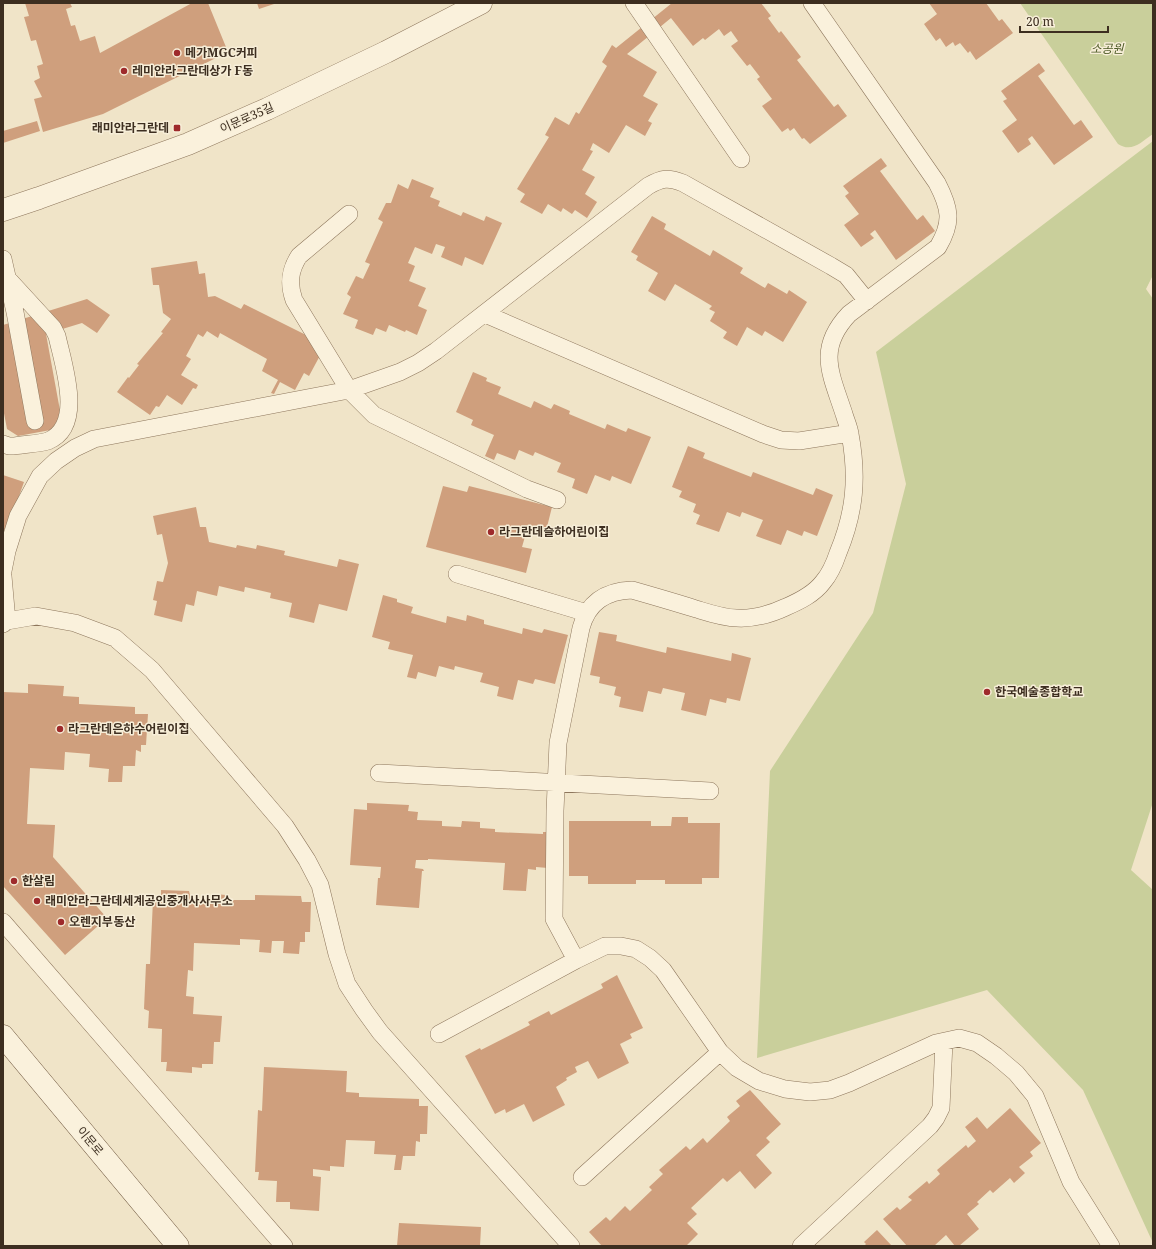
<svg xmlns="http://www.w3.org/2000/svg" width="1156" height="1249" font-family="'Noto Serif','Noto Sans KR',serif">
	<style>
		.green { fill: #c9cf9b }
		.building { fill: #cf9f7d }
		.lines { fill: none; stroke-linecap: round; stroke-linejoin: round }
		.lane-casing { stroke: #8d765c; stroke-width: 18 }
		.street-casing { stroke: #8d765c; stroke-width: 23 }
		.secondary-casing { stroke: #6f573f; stroke-width: 23 }
		.lane { stroke: #faf1dc; stroke-width: 17 }
		.street { stroke: #faf1dc; stroke-width: 22 }
		.secondary { stroke: #faf1dc; stroke-width: 22 }
		.poi-dot { fill: #9e2a2b; stroke: #f7eed8; stroke-width: 1.5 }
		.labels { text-anchor: middle; stroke-width: 3; stroke-linejoin: round; paint-order: stroke }
		.park-label { font-size: 12px; font-style: italic; fill: #4d5a26; stroke: #f7eed8 }
		.poi-label { font-size: 12px; font-weight: bold; fill: #3d2e20; stroke: #f7eed8; text-anchor: start }
		.street-label { font-size: 12px; fill: #3d2e20; stroke: #f7eed8 }
	</style>
	<rect width="100%" height="100%" fill="#f0e4c8"/>
	<path class="green" d="M 1020,3 L 1153,3 L 1153,134 C 1141,142 1132,153 1118,144 Z
		M 1153,141 L 1153,275 L 1146,289 L 1153,299 L 1153,802 L 1131,870 L 1153,890 L 1153,1243 L 1083,1090 L 987,990 L 757,1058 L 770,771 L 873,613 L 906,484 L 876,352 Z"/>
	<path class="building" d="M 25,3 L 70,3 L 72,7 L 66,9 L 71,26 L 75,25 L 80,41 L 95,36 L 100,53 L 192,3 L 208,3 L 228,52 L 103,114 L 43,132 L 34,99 L 42,97 L 34,81 L 40,78 L 37,66 L 43,64 L 36,40 L 31,41 L 24,17 L 29,16 Z
		M 257,3 L 277,3 L 259,9 Z
		M 672,3 L 761,3 L 771,16 L 768,18 L 779,33 L 781,31 L 801,57 L 797,60 L 834,107 L 838,104 L 847,116 L 810,144 L 804,138 L 802,139 L 794,128 L 790,131 L 788,128 L 782,132 L 762,106 L 772,99 L 757,79 L 760,77 L 750,64 L 747,66 L 731,46 L 738,41 L 731,31 L 724,36 L 719,29 L 705,40 L 703,38 L 693,46 L 671,18 L 627,54 L 657,72 L 643,96 L 658,104 L 648,121 L 652,123 L 645,136 L 626,125 L 609,153 L 593,143 L 590,150 L 593,151 L 582,170 L 595,177 L 585,194 L 597,202 L 587,218 L 575,210 L 572,214 L 563,208 L 561,212 L 548,204 L 542,214 L 520,202 L 525,194 L 517,189 L 549,137 L 545,135 L 555,117 L 569,125 L 576,112 L 579,114 L 607,66 L 602,62 L 612,45 L 616,48 Z
		M 929,3 L 986,3 L 999,21 L 1002,19 L 1013,33 L 976,60 L 970,51 L 968,53 L 960,43 L 955,46 L 953,42 L 946,47 L 940,38 L 936,41 L 924,24 L 937,14 Z
		M 1039,63 L 1045,71 L 1038,76 L 1074,125 L 1081,120 L 1093,137 L 1054,165 L 1032,136 L 1028,139 L 1031,144 L 1018,153 L 1002,131 L 1017,120 L 1003,101 L 1007,99 L 1001,91 Z
		M 37,121 L 40,131 L 3,143 L 3,131 Z
		M 881,158 L 887,166 L 880,171 L 917,220 L 923,215 L 935,231 L 896,260 L 875,230 L 870,234 L 874,238 L 861,247 L 844,225 L 859,214 L 845,196 L 849,193 L 843,186 Z
		M 412,179 L 434,188 L 430,197 L 440,201 L 438,206 L 461,216 L 463,212 L 484,221 L 486,216 L 502,223 L 483,265 L 465,257 L 462,266 L 441,257 L 445,247 L 436,244 L 432,254 L 415,247 L 408,263 L 415,266 L 409,281 L 426,288 L 418,306 L 427,310 L 417,335 L 406,330 L 405,332 L 389,325 L 386,332 L 376,328 L 373,335 L 355,328 L 358,320 L 343,314 L 351,297 L 347,294 L 356,276 L 363,279 L 370,264 L 365,262 L 383,222 L 378,219 L 386,203 L 391,203 L 398,184 L 408,189 Z
		M 652,216 L 666,224 L 664,229 L 710,256 L 713,250 L 743,268 L 740,273 L 765,288 L 768,283 L 787,294 L 789,290 L 807,302 L 783,342 L 765,331 L 762,336 L 747,327 L 737,346 L 723,338 L 727,332 L 710,321 L 715,312 L 709,309 L 712,306 L 675,284 L 665,301 L 648,291 L 658,273 L 636,260 L 638,256 L 631,252 Z
		M 197,261 L 199,274 L 205,273 L 208,297 L 215,296 L 241,309 L 244,304 L 314,339 L 323,350 L 309,376 L 304,373 L 295,390 L 280,382 L 274,394 L 271,393 L 278,380 L 262,371 L 267,359 L 220,333 L 218,338 L 207,331 L 203,337 L 198,334 L 186,356 L 191,359 L 181,375 L 198,385 L 196,389 L 193,388 L 182,405 L 167,395 L 159,407 L 156,406 L 150,415 L 117,392 L 128,377 L 129,378 L 139,365 L 137,364 L 163,333 L 161,332 L 171,319 L 163,313 L 159,285 L 153,285 L 151,268 Z
		M 87,299 L 110,315 L 97,333 L 82,323 L 46,334 L 61,416 L 56,429 L 18,436 L 7,429 L 3,408 L 3,325 Z
		M 473,372 L 487,378 L 486,381 L 501,387 L 498,394 L 531,408 L 534,401 L 551,409 L 554,404 L 570,411 L 569,414 L 605,429 L 607,424 L 626,432 L 628,428 L 651,437 L 631,484 L 612,476 L 610,481 L 595,475 L 587,494 L 572,488 L 575,479 L 557,472 L 561,463 L 535,452 L 533,456 L 519,450 L 515,460 L 497,453 L 494,460 L 485,456 L 494,435 L 471,425 L 473,420 L 456,412 Z
		M 688,446 L 705,453 L 703,458 L 751,477 L 753,472 L 813,495 L 816,488 L 833,495 L 817,536 L 804,531 L 802,536 L 787,530 L 781,545 L 756,536 L 763,520 L 742,512 L 740,517 L 727,512 L 719,532 L 696,524 L 700,515 L 693,512 L 696,504 L 679,497 L 682,491 L 672,487 Z
		M 3,475 L 24,482 L 7,530 L 3,529 Z
		M 443,486 L 467,492 L 469,486 L 552,507 L 546,531 L 528,526 L 522,547 L 532,549 L 526,573 L 426,547 Z
		M 196,507 L 200,527 L 206,527 L 209,542 L 236,548 L 237,545 L 256,549 L 257,545 L 285,551 L 284,555 L 337,567 L 339,559 L 359,564 L 347,611 L 319,604 L 314,623 L 289,617 L 292,603 L 270,598 L 271,593 L 245,587 L 244,592 L 219,586 L 217,596 L 197,591 L 194,606 L 186,604 L 182,622 L 154,615 L 157,601 L 153,600 L 157,581 L 163,582 L 168,563 L 162,534 L 157,535 L 153,516 Z
		M 383,595 L 397,599 L 397,602 L 413,607 L 411,613 L 446,623 L 447,616 L 466,621 L 467,615 L 484,620 L 484,624 L 522,634 L 523,628 L 542,633 L 544,629 L 568,635 L 555,684 L 535,679 L 533,684 L 518,680 L 513,700 L 497,696 L 499,687 L 480,682 L 483,673 L 455,666 L 454,670 L 439,666 L 436,677 L 418,672 L 416,679 L 407,677 L 413,655 L 388,649 L 390,642 L 372,637 Z
		M 599,632 L 617,635 L 616,641 L 666,653 L 667,647 L 731,661 L 732,653 L 751,658 L 740,701 L 727,698 L 726,703 L 710,699 L 706,716 L 681,710 L 685,693 L 663,688 L 661,694 L 648,691 L 643,712 L 619,707 L 621,697 L 614,695 L 616,687 L 599,683 L 600,677 L 590,675 Z
		M 28,684 L 64,686 L 63,696 L 79,697 L 79,704 L 135,707 L 135,714 L 148,714 L 146,745 L 141,745 L 141,752 L 136,750 L 135,766 L 123,766 L 122,782 L 108,782 L 109,769 L 89,767 L 90,754 L 65,752 L 64,770 L 30,768 L 27,824 L 55,825 L 53,857 L 107,918 L 65,955 L 3,886 L 3,692 L 28,693 Z
		M 367,803 L 409,805 L 408,811 L 418,812 L 417,820 L 442,821 L 442,826 L 461,827 L 462,821 L 480,822 L 480,828 L 495,829 L 495,832 L 543,834 L 543,832 L 550,832 L 548,868 L 536,867 L 536,870 L 528,869 L 526,891 L 503,890 L 505,863 L 428,859 L 428,860 L 416,860 L 415,868 L 423,869 L 424,871 L 422,871 L 419,908 L 376,905 L 378,878 L 380,878 L 381,867 L 350,865 L 354,809 L 367,810 Z
		M 672,817 L 688,817 L 688,823 L 720,823 L 719,878 L 702,878 L 702,884 L 665,884 L 665,880 L 636,880 L 636,884 L 588,884 L 588,876 L 569,876 L 569,821 L 651,821 L 651,826 L 671,826 Z
		M 161,890 L 189,891 L 190,895 L 199,895 L 198,901 L 214,902 L 214,894 L 226,895 L 226,900 L 255,900 L 255,895 L 301,896 L 302,902 L 311,902 L 310,932 L 305,932 L 305,942 L 300,942 L 299,954 L 283,953 L 284,941 L 272,941 L 271,953 L 259,952 L 260,940 L 240,939 L 240,945 L 194,943 L 193,971 L 188,970 L 186,996 L 194,997 L 193,1014 L 222,1016 L 220,1042 L 214,1042 L 213,1064 L 202,1064 L 202,1068 L 192,1067 L 192,1073 L 166,1071 L 167,1062 L 161,1062 L 162,1029 L 148,1028 L 149,1011 L 144,1009 L 146,964 L 150,964 L 153,900 L 161,900 Z
		M 617,975 L 643,1028 L 630,1034 L 632,1038 L 620,1044 L 629,1063 L 598,1079 L 588,1061 L 575,1067 L 577,1072 L 566,1078 L 567,1080 L 556,1087 L 565,1105 L 533,1122 L 524,1104 L 506,1113 L 505,1109 L 495,1114 L 465,1056 L 480,1048 L 481,1050 L 530,1025 L 528,1022 L 549,1011 L 551,1015 L 603,988 L 601,984 Z
		M 264,1067 L 347,1071 L 346,1092 L 359,1093 L 359,1097 L 419,1099 L 419,1106 L 428,1106 L 427,1134 L 420,1134 L 420,1142 L 416,1141 L 415,1156 L 403,1156 L 401,1170 L 394,1170 L 396,1155 L 374,1154 L 375,1141 L 346,1140 L 344,1167 L 330,1166 L 330,1171 L 313,1169 L 313,1176 L 321,1177 L 319,1211 L 290,1209 L 290,1202 L 276,1202 L 277,1181 L 258,1180 L 259,1172 L 255,1172 L 258,1110 L 262,1111 Z
		M 750,1090 L 781,1124 L 766,1138 L 770,1142 L 756,1155 L 772,1173 L 755,1189 L 740,1171 L 727,1182 L 723,1178 L 691,1208 L 697,1214 L 687,1223 L 698,1234 L 686,1246 L 602,1246 L 589,1232 L 606,1217 L 610,1221 L 625,1206 L 630,1211 L 652,1190 L 649,1187 L 663,1174 L 659,1170 L 686,1146 L 690,1150 L 703,1138 L 707,1143 L 730,1121 L 727,1117 L 740,1106 L 736,1101 Z
		M 1010,1108 L 1041,1143 L 1030,1152 L 1033,1156 L 1019,1167 L 1025,1173 L 1014,1183 L 1010,1178 L 993,1193 L 990,1190 L 977,1202 L 979,1204 L 967,1214 L 979,1229 L 959,1246 L 955,1246 L 946,1235 L 934,1246 L 907,1246 L 883,1219 L 897,1207 L 900,1210 L 912,1200 L 908,1197 L 927,1181 L 929,1184 L 940,1174 L 937,1170 L 966,1145 L 968,1148 L 976,1141 L 965,1127 L 977,1117 L 987,1129 Z
		M 399,1223 L 481,1227 L 480,1246 L 397,1246 Z
		M 877,1230 L 892,1246 L 864,1246 L 866,1244 L 864,1242 Z"/>
	<g class="lines">
		<g class="lane-casing">
			<path id="lane" d="M 634,3 L 741,159
				M 349,214 L 299,256 C 290,270 288,283 294,300 L 349,390 L 374,415 L 527,489 L 557,500
				M 3,259 L 15,312 L 35,421
				M 3,289 L 8,279 L 53,328 L 57,336 C 63,364 85,426 48,441 C 38,444 25,444 14,446 L 9,446 L 3,444
				M 485,314 L 763,434 L 781,440 L 799,441 L 850,433
				M 3,571 L 7,551 L 18,516 L 40,476 L 56,461 L 75,448 L 94,439 L 349,390 L 400,372 L 418,363 L 436,351 L 648,186 C 662,178 668,177 683,183 L 831,266 L 846,275 L 867,301
				M 457,574 L 587,613
				M 3,576 L 7,621
				M 3,624 L 7,621 L 36,616 L 75,623 L 115,638 L 152,670 L 285,826 L 307,860 L 320,885 L 337,954 L 347,984 L 364,1010 L 380,1032 L 571,1246
				M 379,773 L 710,791
				M 3,922 L 284,1246
				M 576,960 L 605,946 L 621,946 L 636,949 L 650,958 L 663,970 L 720,1052 L 737,1068 L 759,1081 L 785,1089 L 810,1092 L 830,1090 L 849,1083 L 936,1043 L 959,1038 L 977,1043 L 996,1056 L 1016,1073 L 1035,1096 L 1071,1182 L 1111,1246
				M 439,1034 L 576,960 L 554,919 L 555,811 L 558,743 L 581,628 C 588,602 606,591 632,590 C 653,596 674,602 696,609 C 709,613 723,618 737,618 C 754,619 771,614 786,607 C 800,601 814,594 823,582 C 830,574 835,562 838,553 C 855,512 858,477 850,434 C 849,427 846,421 844,414 C 831,374 816,349 849,314 L 938,247 C 953,222 950,208 937,183 L 812,3
				M 582,1177 L 720,1052
				M 801,1246 L 930,1126 L 936,1118 L 941,1108 L 944,1042"/>
		</g>
		<g class="street-casing">
			<path id="street" d="M 3,210 L 39,198 L 188,144 L 267,109 L 386,52 L 481,3"/>
		</g>
		<g class="secondary-casing">
			<path id="secondary" d="M 3,1036 L 178,1246"/>
		</g>
		<use href="#lane" class="lane"/>
		<use href="#street" class="street"/>
		<use href="#secondary" class="secondary"/>
	</g>
	<g class="poi-dot">
		<circle cx="177" cy="53" r="4"/>
		<circle cx="124" cy="71" r="4"/>
		<rect x="173" y="124" width="8" height="8" rx="2"/>
		<circle cx="491" cy="532" r="4"/>
		<circle cx="987" cy="692" r="4"/>
		<circle cx="60" cy="729" r="4"/>
		<circle cx="14" cy="881" r="4"/>
		<circle cx="37" cy="901" r="4"/>
		<circle cx="61" cy="922" r="4"/>
	</g>
	<g class="labels">
		<g class="park-label">
			<text x="1107" y="53">소공원</text>
		</g>
		<g class="poi-label">
			<text x="185" y="57">메가MGC커피</text>
			<text x="132" y="75">레미안라그란데상가 F동</text>
			<text x="169" y="132" text-anchor="end">래미안라그란데</text>
			<text x="499" y="536">라그란데슬하어린이집</text>
			<text x="995" y="696">한국예술종합학교</text>
			<text x="68" y="733">라그란데은하수어린이집</text>
			<text x="22" y="885">한살림</text>
			<text x="45" y="905">래미안라그란데세계공인중개사사무소</text>
			<text x="69" y="926">오렌지부동산</text>
		</g>
		<g class="street-label">
			<text transform="translate(247 118) rotate(-24)" y="4">이문로35길</text>
			<text transform="translate(90 1141) rotate(50)" y="4">이문로</text>
		</g>
	</g>
	<rect width="1156" height="1249" fill="none" stroke="#3d2e20" stroke-width="8"/>
	<path d="M1020 26v6h88v-6" fill="none" stroke="#3d2e20" stroke-width="2"/>
	<text x="1026" y="26" font-size="12" fill="#3d2e20" stroke="#f7eed8" stroke-width="3" paint-order="stroke">20 m</text>
</svg>
